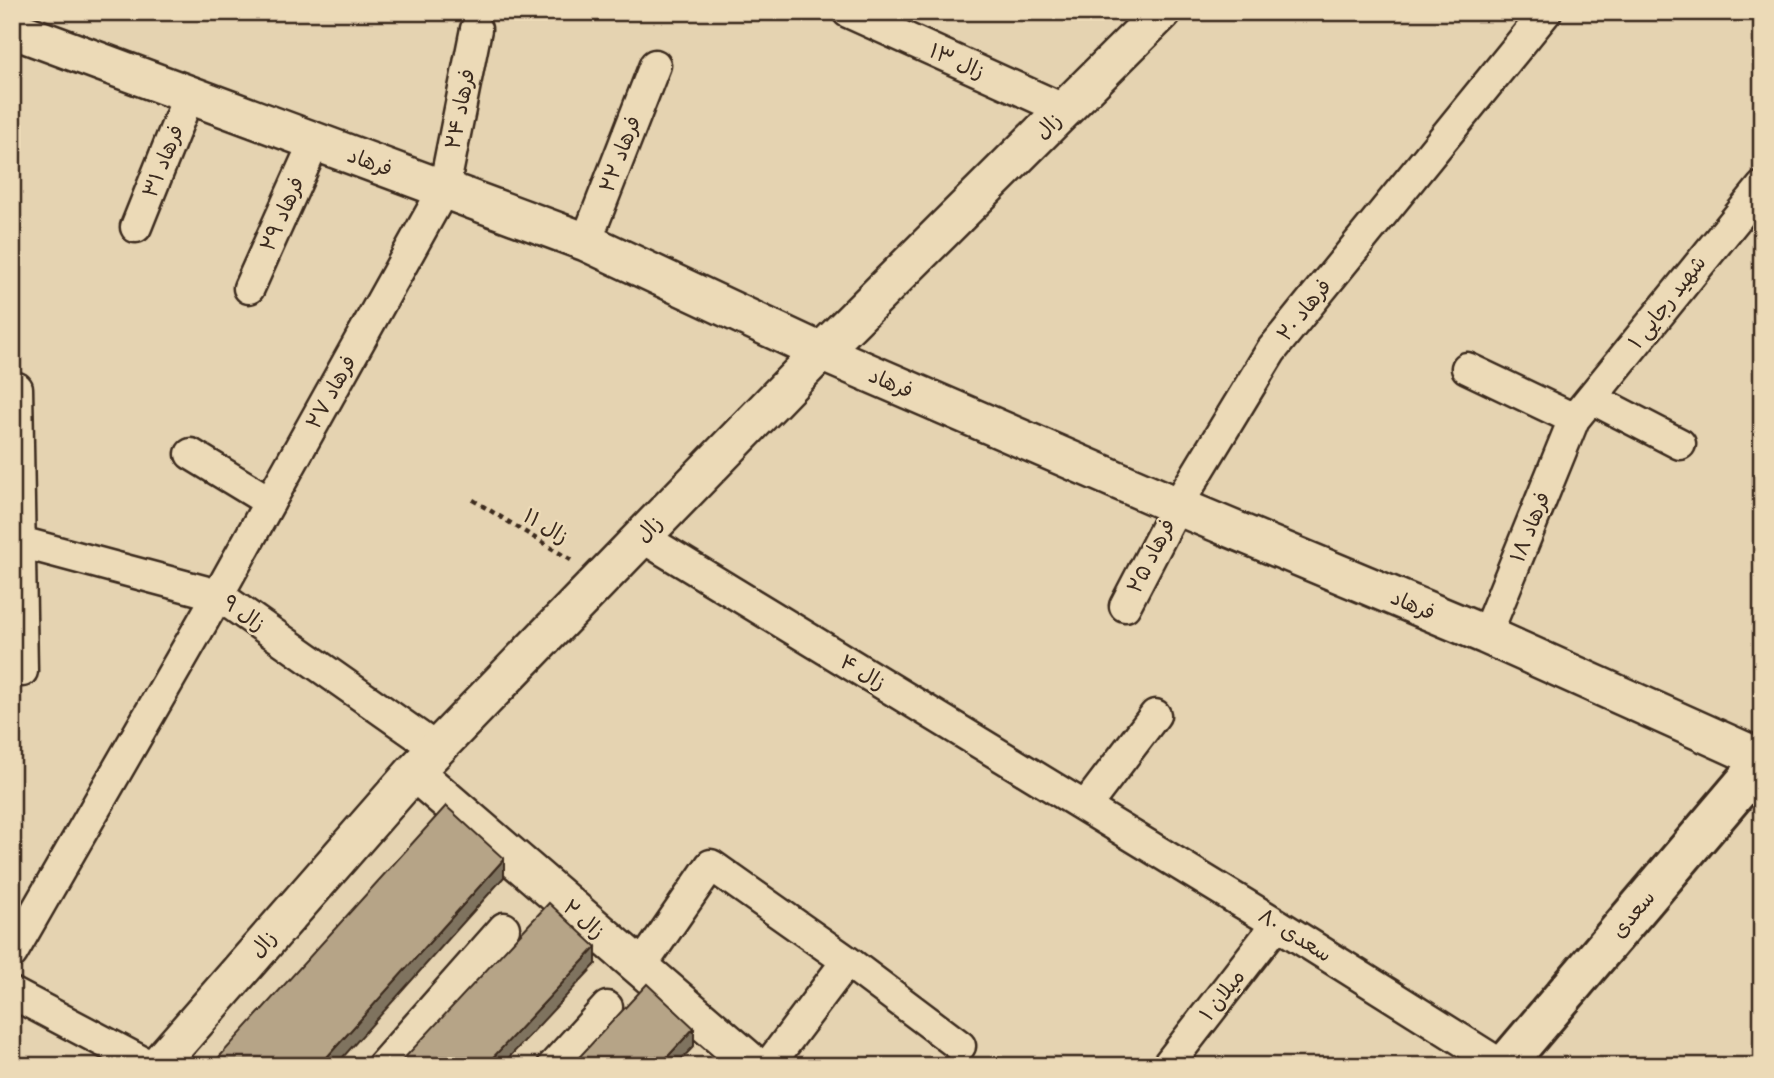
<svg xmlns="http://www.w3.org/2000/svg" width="1774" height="1078" font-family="Sriracha,'Playpen Sans Arabic',sans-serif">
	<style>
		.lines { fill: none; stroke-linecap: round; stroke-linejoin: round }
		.minor-casing { stroke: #3b2a1e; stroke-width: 35 }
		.tertiary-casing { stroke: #3b2a1e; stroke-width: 42 }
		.secondary-casing { stroke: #3b2a1e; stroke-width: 44 }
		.path { stroke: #3b2a1e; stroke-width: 4.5; stroke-dasharray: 5 5; stroke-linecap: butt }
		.minor { stroke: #ecdab7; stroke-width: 30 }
		.tertiary { stroke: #ecdab7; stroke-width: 37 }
		.secondary { stroke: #ecdab7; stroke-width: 38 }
		.shaded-wall { fill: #7f735e; stroke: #3b2a1e; stroke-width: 2 }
		.building { fill: #b6a487; stroke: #3b2a1e; stroke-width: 2 }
		.labels { text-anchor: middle; stroke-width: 5; stroke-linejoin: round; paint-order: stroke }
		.street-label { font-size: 21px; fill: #3b2a1e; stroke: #ecdab7 }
	</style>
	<rect width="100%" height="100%" fill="#e5d3b1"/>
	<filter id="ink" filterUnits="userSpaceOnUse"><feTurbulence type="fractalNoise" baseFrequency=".0143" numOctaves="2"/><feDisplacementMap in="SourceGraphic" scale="14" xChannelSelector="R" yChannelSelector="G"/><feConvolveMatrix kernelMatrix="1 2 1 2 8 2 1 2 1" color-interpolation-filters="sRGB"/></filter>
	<g filter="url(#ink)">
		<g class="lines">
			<g class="minor-casing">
				<path id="minor" d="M 848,12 L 1065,110
					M 136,227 L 189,95
					M 586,242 L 655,65
					M 249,288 L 315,141
					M 1467,368 L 1574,419
					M 17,388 L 22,671
					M 1591,398 L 1680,444
					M 191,454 L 270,502
					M 642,537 L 1277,924 L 1503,1066
					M 20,542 L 218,595 L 437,749
					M 1125,606 L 1177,506 L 1271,351 L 1546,12
					M 1486,635 L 1574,419 L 1762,187
					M 1085,807 L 1155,715
					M 12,953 L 218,595 L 444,189 L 476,29
					M 640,968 L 711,865 L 847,961 L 960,1046
					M 12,993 L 150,1066
					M 382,1066 L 504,928
					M 553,1066 L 607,1007
					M 768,1066 L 847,961
					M 1167,1066 L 1277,924"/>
			</g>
			<g class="tertiary-casing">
				<path id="tertiary" d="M 12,29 L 586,242 L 821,352 L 1177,506 L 1486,635 L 1762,759
					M 414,772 L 755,1066
					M 157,1066 L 414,772 L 821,352 L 1162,12"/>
			</g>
			<g class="secondary-casing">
				<path id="secondary" d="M 1504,1066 L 1762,762"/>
			</g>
			<path class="path" d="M 473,500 L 571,560"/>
			<use href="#minor" class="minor"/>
			<use href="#tertiary" class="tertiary"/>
			<use href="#secondary" class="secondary"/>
		</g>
		<path class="shaded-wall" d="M 504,859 L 504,877 L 335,1066 L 319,1066 Z
			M 596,947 L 596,964 L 501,1066 L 485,1066 Z
			M 694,1028 L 694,1046 L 675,1066 L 659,1066 Z"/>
		<path class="building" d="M 446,806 L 504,859 L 319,1066 L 211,1066 Z
			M 549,903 L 596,947 L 485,1066 L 397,1066 Z
			M 647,984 L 694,1028 L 659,1066 L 571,1066 Z"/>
	</g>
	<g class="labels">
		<g class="street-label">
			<text transform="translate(957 61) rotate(24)" y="7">زال ۱۳</text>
			<text transform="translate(460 109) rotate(-79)" y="7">فرهاد ۲۴</text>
			<text transform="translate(1048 126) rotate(-45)" y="7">زال</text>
			<text transform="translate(620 154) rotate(-69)" y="7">فرهاد ۲۲</text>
			<text transform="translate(163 161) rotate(-68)" y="7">فرهاد ۳۱</text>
			<text transform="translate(370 162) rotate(20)" y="7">فرهاد</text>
			<text transform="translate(282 214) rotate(-66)" y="7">فرهاد ۲۹</text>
			<text transform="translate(1667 302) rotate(-52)" y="7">شهید رجایی ۱</text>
			<text transform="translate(1304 310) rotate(-51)" y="7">فرهاد ۲۰</text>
			<text transform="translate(891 383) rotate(23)" y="7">فرهاد</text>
			<text transform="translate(331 392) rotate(-61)" y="7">فرهاد ۲۷</text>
			<text transform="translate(546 526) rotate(31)" y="7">زال ۱۱</text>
			<text transform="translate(1530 527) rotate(-68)" y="7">فرهاد ۱۸</text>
			<text transform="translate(649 529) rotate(-46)" y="7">زال</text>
			<text transform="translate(1151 556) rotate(-63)" y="7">فرهاد ۲۵</text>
			<text transform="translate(1413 605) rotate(23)" y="7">فرهاد</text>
			<text transform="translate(244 613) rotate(35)" y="7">زال ۹</text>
			<text transform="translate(863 672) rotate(31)" y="7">زال ۴</text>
			<text transform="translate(1633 914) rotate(-50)" y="7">سعدی</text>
			<text transform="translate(584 919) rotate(41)" y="7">زال ۲</text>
			<text transform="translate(1295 935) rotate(32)" y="7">سعدی ۸۰</text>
			<text transform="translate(263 944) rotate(-49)" y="7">زال</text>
			<text transform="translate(1222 995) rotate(-52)" y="7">میلان ۱</text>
		</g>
	</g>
	<rect width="1774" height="1078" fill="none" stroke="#ecdab7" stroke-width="42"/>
	<rect x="21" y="21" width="1732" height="1036" fill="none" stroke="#3b2a1e" stroke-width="2.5" filter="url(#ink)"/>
</svg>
